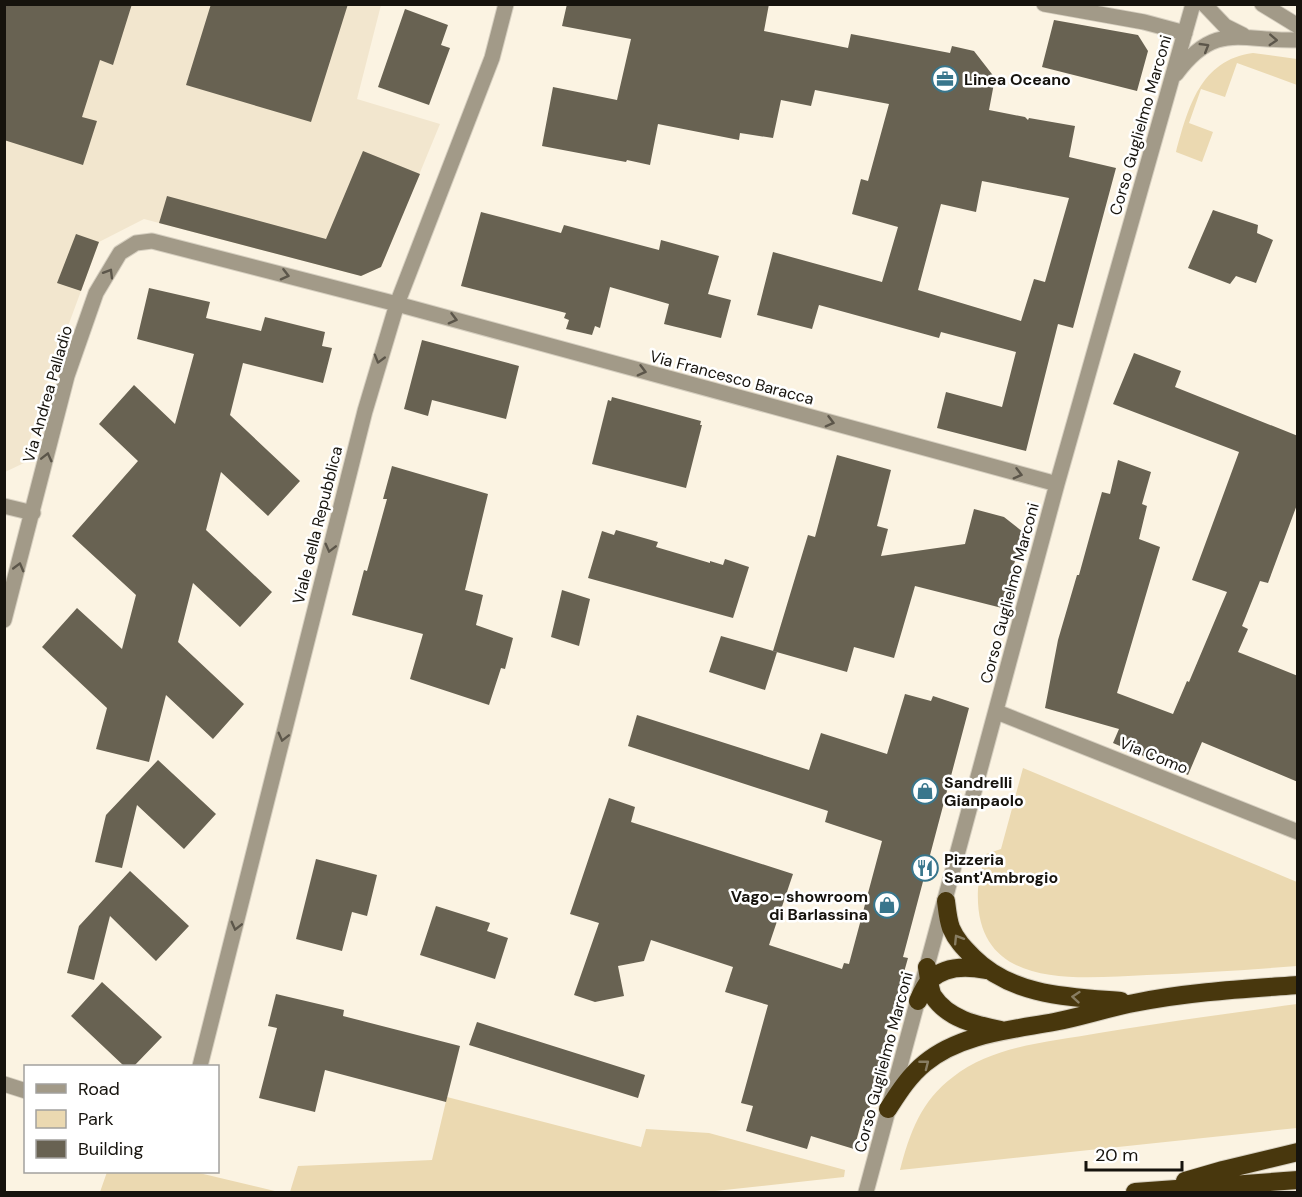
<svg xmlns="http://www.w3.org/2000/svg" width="1302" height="1197" font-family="'DM Sans',sans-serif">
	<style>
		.built { fill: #f2e6ce }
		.green { fill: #ebd9b1 }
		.building { fill: #686252; fill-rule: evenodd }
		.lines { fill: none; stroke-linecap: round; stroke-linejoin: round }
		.minor-casing { stroke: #d6cfc0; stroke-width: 17 }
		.highway-casing { stroke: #d6cfc0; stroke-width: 20 }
		.minor { stroke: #a29a88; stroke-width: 15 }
		.highway { stroke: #48370d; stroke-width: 18 }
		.oneway { stroke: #5c564a }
		.oneway2 { stroke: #887d62 }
		.labels { text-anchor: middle; stroke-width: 5; stroke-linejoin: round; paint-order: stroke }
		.poi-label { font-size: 16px; font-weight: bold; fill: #16130d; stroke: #fff; text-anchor: start }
		.street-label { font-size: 16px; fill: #16130d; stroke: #fff }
	</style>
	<rect width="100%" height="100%" fill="#fbf3e2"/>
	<path class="built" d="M 4,5 L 381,5 L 357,99 L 440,124 L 381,267 L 361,276 L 144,219 L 99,242 L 39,405 L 24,463 L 5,472 Z"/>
	<path class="green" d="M 1253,53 L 1297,59 L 1297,85 L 1237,63 L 1225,97 L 1201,89 L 1189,123 L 1213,132 L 1202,162 L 1176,152 C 1188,108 1200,60 1253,53 Z
		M 1023,768 L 1297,882 L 1297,966 C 1247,970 1197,973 1147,975 C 1077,978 973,992 978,889 C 979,878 983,865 986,854 L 1001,849 Z
		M 1297,1004 L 1297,1128 L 900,1170 C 910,1132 921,1101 953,1077 C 994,1045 1050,1042 1099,1033 C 1165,1022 1231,1013 1297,1004 Z
		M 447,1097 L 641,1147 L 646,1129 L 709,1133 L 845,1170 L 844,1177 L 706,1192 L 290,1192 L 298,1166 L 432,1160 Z
		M 107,1172 L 195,1172 L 279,1192 L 100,1192 Z"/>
	<path class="building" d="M 4,4 L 132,4 L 113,65 L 100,60 L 82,117 L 97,121 L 83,165 L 4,140 Z
		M 211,4 L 348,4 L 311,122 L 186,85 Z
		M 567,4 L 769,4 L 764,31 L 848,48 L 851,34 L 950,53 L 952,46 L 974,51 L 995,78 L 989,110 L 1025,117 L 1028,120 L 1029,118 L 1075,126 L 1069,157 L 1116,168 L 1073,328 L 1058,324 L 1026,451 L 937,428 L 946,392 L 1002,407 L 1016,352 L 941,332 L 939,338 L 819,305 L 812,329 L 757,315 L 773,252 L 882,282 L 898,227 L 852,214 L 861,179 L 868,181 L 889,104 L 815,90 L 811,106 L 781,100 L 773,138 L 740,133 L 739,140 L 658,124 L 650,165 L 627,160 L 626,162 L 542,146 L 553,87 L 617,100 L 631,39 L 562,26 ZM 982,181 L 1069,198 L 1045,282 L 1034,279 L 1021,321 L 918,290 L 941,204 L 976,212 Z
		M 405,9 L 448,25 L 441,45 L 450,48 L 429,105 L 378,87 Z
		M 1054,20 L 1138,35 L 1148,51 L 1137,91 L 1042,67 Z
		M 363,151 L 420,174 L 381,267 L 361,276 L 159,223 L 167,196 L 326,239 Z
		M 1213,210 L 1258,225 L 1257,233 L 1273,240 L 1256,283 L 1236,276 L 1230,284 L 1188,268 Z
		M 481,212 L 561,233 L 564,225 L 659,250 L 661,240 L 719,256 L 708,294 L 731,300 L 721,338 L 664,324 L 669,304 L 610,287 L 600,328 L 595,326 L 592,335 L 566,329 L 569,320 L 564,318 L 566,313 L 461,286 Z
		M 76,234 L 99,242 L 81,291 L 57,283 Z
		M 149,288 L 210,302 L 206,318 L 261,331 L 265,317 L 325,332 L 322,346 L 332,348 L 323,383 L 243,363 L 230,415 L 300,481 L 268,516 L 221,472 L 206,530 L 272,592 L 240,627 L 193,583 L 178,642 L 244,704 L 213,739 L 166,695 L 149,762 L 96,749 L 107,708 L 42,647 L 77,608 L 122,649 L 136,595 L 72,536 L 138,461 L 99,424 L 134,385 L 175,424 L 194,354 L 137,339 Z
		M 422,340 L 519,366 L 506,419 L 432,400 L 428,416 L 404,409 Z
		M 1134,353 L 1181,371 L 1175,387 L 1298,436 L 1298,502 L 1268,583 L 1260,581 L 1242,626 L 1248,629 L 1238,652 L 1298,676 L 1298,782 L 1202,742 L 1188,775 L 1113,743 L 1119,729 L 1045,708 L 1058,640 L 1077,575 L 1079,575 L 1102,492 L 1110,494 L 1118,460 L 1151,472 L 1142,504 L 1147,506 L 1139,539 L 1160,547 L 1117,693 L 1173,714 L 1187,681 L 1189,682 L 1227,592 L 1192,580 L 1239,452 L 1113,404 Z
		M 612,397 L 701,421 L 700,425 L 702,425 L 686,488 L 592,464 L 608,400 L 611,401 Z
		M 837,455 L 891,470 L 877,526 L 888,529 L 881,556 L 965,544 L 974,509 L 1004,517 L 1023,532 L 1002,608 L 915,586 L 894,658 L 854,647 L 847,672 L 773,651 L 808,535 L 815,537 Z
		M 392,466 L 488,494 L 465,590 L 483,595 L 476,625 L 513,638 L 505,669 L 501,668 L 489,705 L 410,679 L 423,634 L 352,615 L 364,570 L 367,571 L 387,499 L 383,499 Z
		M 616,530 L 658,542 L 656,547 L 710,563 L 710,561 L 723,565 L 725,559 L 749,567 L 733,618 L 588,578 L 602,531 L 614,535 Z
		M 562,590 L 590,599 L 579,646 L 551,637 Z
		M 721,636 L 777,652 L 765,690 L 709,672 Z
		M 905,694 L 931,701 L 933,696 L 969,708 L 903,957 L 908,958 L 886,1036 L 889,1037 L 867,1117 L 863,1116 L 854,1149 L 811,1136 L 807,1149 L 746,1131 L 753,1106 L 741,1103 L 768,1005 L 725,992 L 733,967 L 651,940 L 644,961 L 618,966 L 624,996 L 595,1002 L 574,995 L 599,923 L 570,914 L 609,798 L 635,807 L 631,822 L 793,874 L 769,945 L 842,969 L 844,963 L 849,964 L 882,841 L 825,822 L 828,811 L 628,746 L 637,715 L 809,770 L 821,733 L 887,754 Z
		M 158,760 L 216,814 L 184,849 L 137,805 L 122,868 L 95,862 L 106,815 Z
		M 316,859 L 377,875 L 367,916 L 352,912 L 342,951 L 296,939 Z
		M 130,871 L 189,926 L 156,961 L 110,916 L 94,980 L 67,973 L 79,926 Z
		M 436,906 L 490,923 L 487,931 L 508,938 L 495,979 L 420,955 Z
		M 102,982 L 162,1037 L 134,1066 L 124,1066 L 71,1016 Z
		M 276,994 L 344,1010 L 343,1016 L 460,1046 L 446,1102 L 325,1070 L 315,1112 L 259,1098 L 277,1028 L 268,1026 Z
		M 477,1022 L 645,1075 L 638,1098 L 469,1045 Z"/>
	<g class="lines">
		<g class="minor-casing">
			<path id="minor" d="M 1044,4 L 1144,22 L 1185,33
				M 1204,4 L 1225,26 L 1243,35
				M 1262,4 L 1298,26
				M 1176,74 C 1216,20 1242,42 1298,40
				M 4,506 L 33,513
				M 4,620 L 67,376 L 96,293 L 120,253 L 136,243 L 152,241 L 397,304 L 1057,484
				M 997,712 L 1298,832
				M 200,1066 L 365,411 L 397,304 L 492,58 L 506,4
				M 4,1084 L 26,1091
				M 866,1192 L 1057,484 L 1193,4"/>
		</g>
		<g class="highway-casing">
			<path id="highway" d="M 946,901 C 947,909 948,920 951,928 C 956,940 964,948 973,957 C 1012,996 1069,997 1121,1001
				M 927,967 C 929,976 929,988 933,996 C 948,1019 976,1025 1001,1030
				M 918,1001 C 921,994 925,985 930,980 C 945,966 967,966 986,970
				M 888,1109 C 899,1092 909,1076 925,1063 C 960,1034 1011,1030 1054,1022 C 1081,1017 1107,1008 1134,1003 C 1188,992 1243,989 1298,985
				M 1185,1181 L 1223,1170 L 1298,1152
				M 1135,1192 L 1298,1180"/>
		</g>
		<use href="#minor" class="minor"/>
		<use href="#highway" class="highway"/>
	</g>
	<defs><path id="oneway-chevron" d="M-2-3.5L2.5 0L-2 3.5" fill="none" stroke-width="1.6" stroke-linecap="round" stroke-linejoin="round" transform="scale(1.5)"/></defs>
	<g class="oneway">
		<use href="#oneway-chevron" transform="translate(1273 40) rotate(3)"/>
		<use href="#oneway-chevron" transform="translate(1205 47) rotate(-31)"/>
		<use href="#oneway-chevron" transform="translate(109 273) rotate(-59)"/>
		<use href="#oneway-chevron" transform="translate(285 275) rotate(14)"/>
		<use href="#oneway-chevron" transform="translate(453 319) rotate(15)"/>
		<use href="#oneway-chevron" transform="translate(379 359) rotate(106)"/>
		<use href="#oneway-chevron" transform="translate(642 371) rotate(15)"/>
		<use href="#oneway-chevron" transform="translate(830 422) rotate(15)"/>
		<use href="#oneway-chevron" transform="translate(47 457) rotate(-76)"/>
		<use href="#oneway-chevron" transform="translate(1018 474) rotate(15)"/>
		<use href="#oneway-chevron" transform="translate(330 548) rotate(104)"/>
		<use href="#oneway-chevron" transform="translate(19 567) rotate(-75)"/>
		<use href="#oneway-chevron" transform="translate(283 737) rotate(104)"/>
		<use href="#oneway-chevron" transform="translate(236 926) rotate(104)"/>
	</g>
	<g class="oneway2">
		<use href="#oneway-chevron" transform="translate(958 939) rotate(-122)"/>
		<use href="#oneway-chevron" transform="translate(1076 997) rotate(-175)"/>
		<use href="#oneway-chevron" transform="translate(925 1064) rotate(-38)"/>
	</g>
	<defs>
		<g id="office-ring" transform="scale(1.35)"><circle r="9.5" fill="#fff" stroke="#39768c" stroke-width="1.5"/><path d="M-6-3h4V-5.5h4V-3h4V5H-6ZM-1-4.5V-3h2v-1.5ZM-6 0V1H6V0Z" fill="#39768c"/></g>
		<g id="shop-ring" transform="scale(1.35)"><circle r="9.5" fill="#fff" stroke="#39768c" stroke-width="1.5"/><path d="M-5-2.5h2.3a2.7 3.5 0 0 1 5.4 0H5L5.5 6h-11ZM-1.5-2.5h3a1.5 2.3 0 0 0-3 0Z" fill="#39768c"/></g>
		<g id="restaurant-ring" transform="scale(1.35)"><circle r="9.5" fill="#fff" stroke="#39768c" stroke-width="1.5"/><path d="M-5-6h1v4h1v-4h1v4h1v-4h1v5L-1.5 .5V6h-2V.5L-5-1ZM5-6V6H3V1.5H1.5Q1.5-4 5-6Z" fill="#39768c"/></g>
	</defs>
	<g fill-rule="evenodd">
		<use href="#office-ring" x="945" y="79"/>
		<use href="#shop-ring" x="925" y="791"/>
		<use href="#restaurant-ring" x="925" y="868"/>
		<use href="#shop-ring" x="887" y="905"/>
	</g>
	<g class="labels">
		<g class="poi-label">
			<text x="964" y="85">Linea Oceano</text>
			<text x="944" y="788">Sandrelli<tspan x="944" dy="18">Gianpaolo</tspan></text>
			<text x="944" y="865">Pizzeria<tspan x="944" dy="18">Sant'Ambrogio</tspan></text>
			<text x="868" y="902" text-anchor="end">Vago - showroom<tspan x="868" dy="18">di Barlassina</tspan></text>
		</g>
		<g class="street-label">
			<text transform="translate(1140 125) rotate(-74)" y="6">Corso Guglielmo Marconi</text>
			<text transform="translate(732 377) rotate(15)" y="6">Via Francesco Baracca</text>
			<text transform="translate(47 394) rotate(-74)" y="6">Via Andrea Palladio</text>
			<text transform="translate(317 525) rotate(-76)" y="6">Viale della Repubblica</text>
			<text transform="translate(1009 593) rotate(-75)" y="6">Corso Guglielmo Marconi</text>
			<text transform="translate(1154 755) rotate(22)" y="6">Via Como</text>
			<text transform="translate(883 1062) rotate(-75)" y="6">Corso Guglielmo Marconi</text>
		</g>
	</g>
	<rect width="1302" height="1197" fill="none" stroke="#16130d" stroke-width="12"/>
	<rect x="24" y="1065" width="195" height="108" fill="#ffffff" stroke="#a2a19e" stroke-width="1.5"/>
	<rect x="36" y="1084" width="30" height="9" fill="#a29a88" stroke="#a2a19e" stroke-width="1.5"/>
	<text x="78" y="1095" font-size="18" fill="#16130d">Road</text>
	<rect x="36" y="1110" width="30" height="18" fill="#ebd9b1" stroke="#a2a19e" stroke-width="1.5"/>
	<text x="78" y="1125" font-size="18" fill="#16130d">Park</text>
	<rect x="36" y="1140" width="30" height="18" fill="#686252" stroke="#a2a19e" stroke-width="1.5"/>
	<text x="78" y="1155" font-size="18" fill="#16130d">Building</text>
	<path d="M1086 1161v9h96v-9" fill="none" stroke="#16130d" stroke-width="3"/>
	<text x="1095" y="1161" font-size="18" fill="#16130d" stroke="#ffffff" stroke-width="4.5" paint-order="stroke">20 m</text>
</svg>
